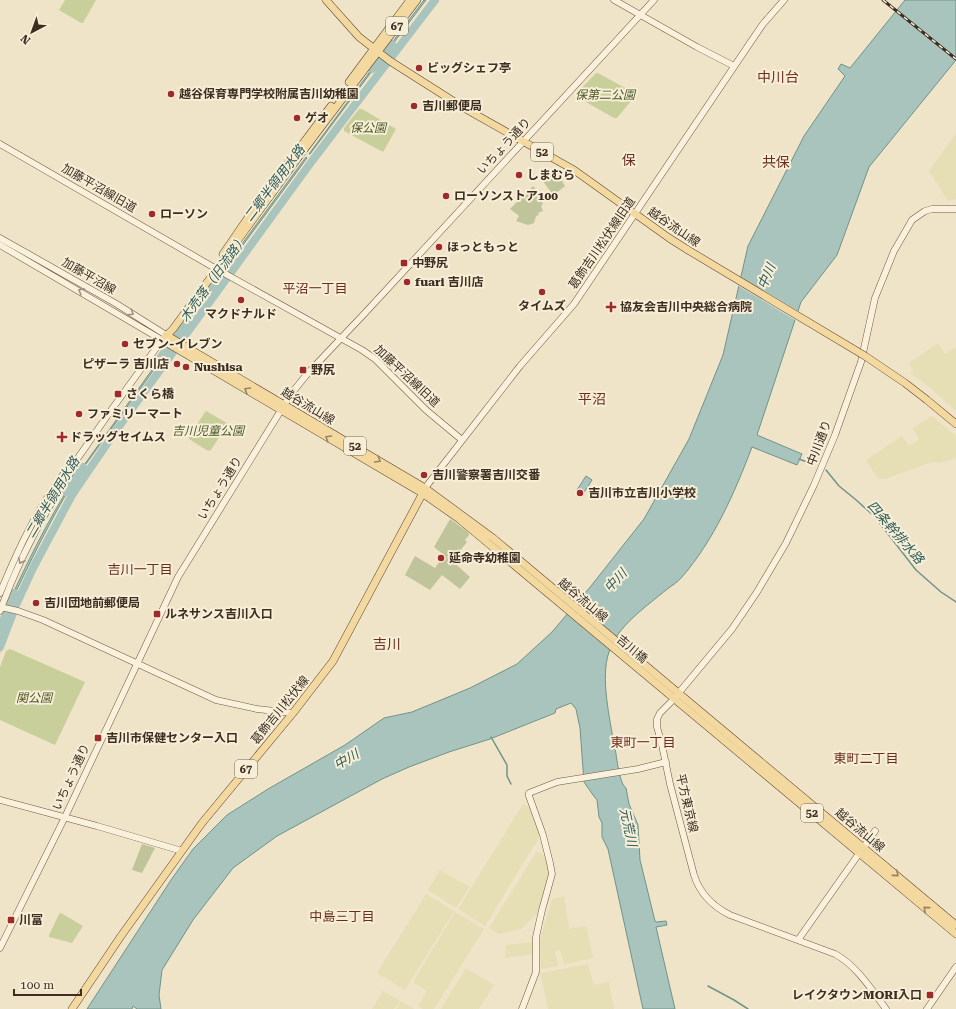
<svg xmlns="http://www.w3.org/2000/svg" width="956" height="1009" font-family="'Roboto Serif','Noto Sans JP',serif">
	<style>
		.farmland { fill: #e6deb5 }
		.green { fill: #c9cf9b }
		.cemetery { fill: #bfc49a }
		.water { fill: #a9c4bc; stroke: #6f938a }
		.pier { fill: #f0e4c8 }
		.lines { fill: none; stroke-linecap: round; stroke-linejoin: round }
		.stream { stroke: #6f938a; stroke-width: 1.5 }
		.river { stroke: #a9c4bc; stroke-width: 8 }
		.secondary-casing { stroke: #6f573f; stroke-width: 7 }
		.primary-casing { stroke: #5b4430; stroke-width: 8 }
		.secondary { stroke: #faf1dc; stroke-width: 6 }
		.primary { stroke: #f3d9a0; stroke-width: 7 }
		.rail-casing { stroke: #3d2e20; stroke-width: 3 }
		.rail { stroke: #f7eed8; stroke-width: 1.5; stroke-dasharray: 4.5; stroke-linecap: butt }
		.primary-bridge-casing { stroke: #5b4430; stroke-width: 8; stroke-linecap: butt }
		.primary-bridge { stroke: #f3d9a0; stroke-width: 7 }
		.oneway { stroke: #9c907e }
		.oneway2 { stroke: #988460 }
		.poi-dot { fill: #9e2a2b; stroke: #f7eed8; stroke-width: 1.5 }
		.labels { text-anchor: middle; stroke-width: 4; stroke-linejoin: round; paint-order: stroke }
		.shield { fill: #f7eed8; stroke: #756857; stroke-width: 1 }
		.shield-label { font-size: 11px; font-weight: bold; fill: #3d2e20 }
		.poi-label { font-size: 12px; font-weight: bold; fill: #3d2e20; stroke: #f7eed8; text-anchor: start }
		.park-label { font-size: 12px; font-style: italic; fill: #4d5a26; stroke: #f7eed8 }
		.street-label { font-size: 12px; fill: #3d2e20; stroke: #f7eed8 }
		.water-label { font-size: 13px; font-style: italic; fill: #2f5d5a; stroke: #f7eed8 }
		.neighbourhood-label { font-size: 13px; fill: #6b2e1e; stroke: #f7eed8 }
		.quarter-label { font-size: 14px; fill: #6b2e1e; stroke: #f7eed8 }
	</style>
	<rect width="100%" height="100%" fill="#f0e4c8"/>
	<path class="farmland" d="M 956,133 L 956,199 L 948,201 L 929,171 Z
		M 938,343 L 945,354 L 956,347 L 956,411 L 928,386 L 910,373 L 913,371 L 909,363 Z
		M 932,416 L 956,436 L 956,458 L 940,463 L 932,462 L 885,479 L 878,479 L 866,460 L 902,436 L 909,446 L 919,439 L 913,428 Z
		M 523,804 L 529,807 L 540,836 L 485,926 L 458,909 Z
		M 537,851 L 546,856 L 549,871 L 548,879 L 537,913 L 521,929 L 499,934 L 489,928 Z
		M 440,870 L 469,887 L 456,908 L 428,890 Z
		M 426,894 L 454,911 L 405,990 L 377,973 Z
		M 564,896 L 569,929 L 586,926 L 593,958 L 564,964 L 560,950 L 555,951 L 558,966 L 541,969 L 540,940 L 552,899 Z
		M 455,912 L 484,929 L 434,1009 L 423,1009 L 418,1006 L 427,991 L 413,982 Z
		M 534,942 L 534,954 L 505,958 L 506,945 Z
		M 588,964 L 594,985 L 609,982 L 614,1009 L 548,1009 L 540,973 Z
		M 466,968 L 494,985 L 479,1009 L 441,1009 Z
		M 383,991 L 400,1001 L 394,1009 L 372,1009 Z
		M 401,1001 L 414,1009 L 396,1009 Z"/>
	<path class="green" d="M 65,0 L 96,0 L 83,23 L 81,23 L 59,10 Z
		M 596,73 L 598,73 L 636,94 L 636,95 L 617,118 L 614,118 L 577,97 L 576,94 Z
		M 359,109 L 362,109 L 396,129 L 383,152 L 344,131 L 344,128 Z
		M 206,411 L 227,423 L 227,425 L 211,450 L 208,451 L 189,439 L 189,437 L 205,412 Z
		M 3,612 L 15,615 L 0,654 L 0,621 Z
		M 10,649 L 85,682 L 55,745 L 0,720 L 0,667 L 6,651 Z
		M 61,913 L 83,926 L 72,943 L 49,937 L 49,935 L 59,914 Z"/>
	<path class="cemetery" d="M 555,168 L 565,186 L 555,194 L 551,192 L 539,176 Z
		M 533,186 L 541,195 L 540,197 L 543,204 L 541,206 L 543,211 L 538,213 L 539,215 L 536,216 L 534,223 L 528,225 L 516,221 L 519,216 L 510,209 Z
		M 450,519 L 468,532 L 469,535 L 465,540 L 467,542 L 452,561 L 470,577 L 460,589 L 442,575 L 430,590 L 405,575 L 415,556 L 435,568 L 444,555 L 434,547 Z
		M 142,844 L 155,848 L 142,873 L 132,870 Z"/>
	<path class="water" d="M 424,0 L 426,0 L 386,53 L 385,52 Z
		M 905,0 L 956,0 L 956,60 L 869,167 L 837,255 L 801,302 L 757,435 L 802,454 L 797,465 L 752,447 C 735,492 714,540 682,577 C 678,582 671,586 666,590 C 647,606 616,627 609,652 C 600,678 610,718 614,745 L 616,745 L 617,747 L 615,748 C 617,758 619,783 626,788 L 629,804 L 638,825 L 640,860 L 655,921 L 656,922 L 666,921 L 667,925 L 656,927 L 675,1009 L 643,1009 L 608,849 L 602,837 L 602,823 L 599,817 L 597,800 L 593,795 L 584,782 L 580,728 L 576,709 L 571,703 L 556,709 L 555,713 L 490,739 L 449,752 L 409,767 L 382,779 L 277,836 L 233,868 L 193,920 L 162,970 L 159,995 L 161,1009 L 137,1009 L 133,1006 L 132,1009 L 87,1009 L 171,880 L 193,849 L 227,815 L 268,789 L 345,745 L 384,718 L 412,712 L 470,688 L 517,664 L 552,632 L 591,586 L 644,519 L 689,439 L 723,355 L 748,246 L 804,136 L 845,76 L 838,69 L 841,64 L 850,68 Z
		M 377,62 L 378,63 L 310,154 L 309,154 Z
		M 306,157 L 307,158 L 226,268 L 225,267 Z
		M 218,277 L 219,278 L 180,332 L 180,330 Z
		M 164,353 L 166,353 L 78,475 L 77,475 Z
		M 586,476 L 592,480 L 583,494 L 577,490 Z
		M 71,484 L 72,484 C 49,523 30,562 11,602 L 9,602 C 28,561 47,522 71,484 Z"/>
	<path class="pier" d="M 739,276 L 800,312 L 797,321 L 737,285 Z"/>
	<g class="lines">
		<path class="stream" d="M 799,459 L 807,462
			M 826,470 L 839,486 L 855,499 L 874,516 L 916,570 L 941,592 L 956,602
			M 491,737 L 507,765 L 507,776 L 511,784
			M 708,986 L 734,1000 L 748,1009"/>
		<path class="river" d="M 372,69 L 392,44
			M 212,287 L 232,259
			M 158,361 L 186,322
			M 66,492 L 83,467
			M 0,629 L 14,593
			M 0,647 L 16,605 L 33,568 L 72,495 L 115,432 L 312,161 L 435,0"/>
		<g class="secondary-casing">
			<path id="secondary" d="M 614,0 L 697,47 L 734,66
				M 0,144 L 213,267 L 362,350 L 375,359 L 426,410 L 462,440
				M 0,238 L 115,303 L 166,335
				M 0,245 L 162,340 L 112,409 L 73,465 L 71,472 C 42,515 18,562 0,611
				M 425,488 L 520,366 L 574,304 L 750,43 L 763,24 L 784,0
				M 0,593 C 15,557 31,521 53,489 C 59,480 64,471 73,465
				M 0,607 L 18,611 L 43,620 L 216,700 L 257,709 L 293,713
				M 0,800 L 97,826 L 182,851
				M 798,940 L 875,831
				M 0,948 L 65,817 L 178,577 L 291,394 L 308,373 L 365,313 L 654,0
				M 522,1009 L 536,972 L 536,937 L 542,910 L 552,874 L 550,863 L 543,835 L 529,796 L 529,793 L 557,782 L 638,769 L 666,762
				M 886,1009 C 872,990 856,965 835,954 L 730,915 C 712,906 700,894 694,875 L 670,784 L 662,745 L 657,727 L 657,719 L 660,713 L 672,701 L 732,629 L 757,592 L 786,543 L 814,485 L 835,435 L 861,362 L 875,298 L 894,251 L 908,227 L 912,220 L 925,211 L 932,209 L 956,209
				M 927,1009 L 956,967"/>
		</g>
		<g class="primary-casing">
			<path id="primary" d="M 326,0 L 359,37 L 390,61 L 464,108 L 574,170 L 669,238 L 688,250
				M 417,0 L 300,155 L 173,329 L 162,340 L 422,493 L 459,519 L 956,934
				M 349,82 L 410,0
				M 223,254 L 256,206 L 331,106
				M 166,335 L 425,488 L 493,538 L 956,925
				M 927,400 L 956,424
				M 72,1009 L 121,936 L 202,823 L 293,713 L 333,661 L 425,489"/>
		</g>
		<use href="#secondary" class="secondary"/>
		<use href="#primary" class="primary"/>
		<g class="rail-casing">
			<path id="rail" d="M 883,0 L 956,59"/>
		</g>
		<use href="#rail" class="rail"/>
		<g class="primary-bridge-casing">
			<path id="primary-bridge" d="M 688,250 L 865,356 L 905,383 L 927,400"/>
		</g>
		<use href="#primary-bridge" class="primary-bridge"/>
	</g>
	<defs><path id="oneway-chevron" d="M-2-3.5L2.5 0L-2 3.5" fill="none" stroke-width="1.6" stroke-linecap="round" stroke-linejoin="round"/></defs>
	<g class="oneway">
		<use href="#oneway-chevron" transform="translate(81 291) rotate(-150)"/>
		<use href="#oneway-chevron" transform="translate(131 313) rotate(32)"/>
		<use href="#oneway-chevron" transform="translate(21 561) rotate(116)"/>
	</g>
	<g class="oneway2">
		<use href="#oneway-chevron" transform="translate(247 390) rotate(-149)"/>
		<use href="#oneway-chevron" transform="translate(328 438) rotate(-149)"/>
		<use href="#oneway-chevron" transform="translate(378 460) rotate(31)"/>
		<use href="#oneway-chevron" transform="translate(896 874) rotate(40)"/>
		<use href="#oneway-chevron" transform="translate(926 909) rotate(-140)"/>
	</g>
	<g class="poi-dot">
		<circle cx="419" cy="68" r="4"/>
		<circle cx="171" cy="94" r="4"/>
		<circle cx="414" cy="106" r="4"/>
		<circle cx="297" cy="118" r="4"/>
		<circle cx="519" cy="175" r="4"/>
		<circle cx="446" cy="196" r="4"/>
		<circle cx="152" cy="214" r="4"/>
		<circle cx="439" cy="247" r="4"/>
		<rect x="400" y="259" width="8" height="8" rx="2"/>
		<circle cx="407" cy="282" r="4"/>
		<circle cx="542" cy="292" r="4"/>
		<circle cx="241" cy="300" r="4"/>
		<path d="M609 301h4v4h4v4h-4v4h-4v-4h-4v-4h4z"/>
		<circle cx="125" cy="344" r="4"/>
		<circle cx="177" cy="364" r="4"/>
		<circle cx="186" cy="367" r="4"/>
		<rect x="299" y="366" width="8" height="8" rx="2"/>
		<rect x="114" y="390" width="8" height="8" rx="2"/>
		<circle cx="79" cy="414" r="4"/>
		<path d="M60 431h4v4h4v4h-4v4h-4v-4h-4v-4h4z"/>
		<circle cx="424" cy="475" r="4"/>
		<circle cx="580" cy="493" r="4"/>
		<circle cx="441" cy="558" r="4"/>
		<circle cx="36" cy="603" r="4"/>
		<rect x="153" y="610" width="8" height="8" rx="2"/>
		<rect x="94" y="734" width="8" height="8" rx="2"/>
		<rect x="7" y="916" width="8" height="8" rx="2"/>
		<rect x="926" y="991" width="8" height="8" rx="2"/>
	</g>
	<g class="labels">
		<g class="shield">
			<rect x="386" y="17" width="22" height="18" rx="3"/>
			<rect x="531" y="143" width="22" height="18" rx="3"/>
			<rect x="344" y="437" width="22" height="18" rx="3"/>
			<rect x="235" y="760" width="22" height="18" rx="3"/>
			<rect x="801" y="804" width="22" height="18" rx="3"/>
		</g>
		<g class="shield-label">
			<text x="397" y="30">67</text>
			<text x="542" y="156">52</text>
			<text x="355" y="450">52</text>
			<text x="246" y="773">67</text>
			<text x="812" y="817">52</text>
		</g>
		<g class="poi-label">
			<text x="427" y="72">ビッグシェフ亭</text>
			<text x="179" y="98">越谷保育専門学校附属吉川幼稚園</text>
			<text x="422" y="110">吉川郵便局</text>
			<text x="305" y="122">ゲオ</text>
			<text x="527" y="179">しまむら</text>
			<text x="454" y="200">ローソンストア100</text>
			<text x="160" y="218">ローソン</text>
			<text x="447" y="251">ほっともっと</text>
			<text x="412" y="267">中野尻</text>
			<text x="415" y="286">fuari 吉川店</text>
			<text x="542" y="310" text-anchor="middle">タイムズ</text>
			<text x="620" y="311">協友会吉川中央総合病院</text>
			<text x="241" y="318" text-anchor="middle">マクドナルド</text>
			<text x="133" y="348">セブン-イレブン</text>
			<text x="169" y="368" text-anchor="end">ピザーラ 吉川店</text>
			<text x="194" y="371">Nushisa</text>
			<text x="311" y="374">野尻</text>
			<text x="126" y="398">さくら橋</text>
			<text x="87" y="418">ファミリーマート</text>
			<text x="70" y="441">ドラッグセイムス</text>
			<text x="432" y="479">吉川警察署吉川交番</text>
			<text x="588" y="497">吉川市立吉川小学校</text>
			<text x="449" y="562">延命寺幼稚園</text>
			<text x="44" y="607">吉川団地前郵便局</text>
			<text x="165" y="618">ルネサンス吉川入口</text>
			<text x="106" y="742">吉川市保健センター入口</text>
			<text x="19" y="924">川富</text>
			<text x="922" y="999" text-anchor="end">レイクタウンMORI入口</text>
		</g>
		<g class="park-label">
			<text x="605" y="99">保第二公園</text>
			<text x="368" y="132">保公園</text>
			<text x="208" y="435">吉川児童公園</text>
			<text x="34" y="702">関公園</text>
		</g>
		<g class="street-label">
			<text transform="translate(504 146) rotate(-47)" y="4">いちょう通り</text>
			<text transform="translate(99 188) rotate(30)" y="4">加藤平沼線旧道</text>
			<text transform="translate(674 227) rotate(34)" y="4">越谷流山線</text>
			<text transform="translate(602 243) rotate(-56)" y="4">葛飾吉川松伏線旧道</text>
			<text transform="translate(89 276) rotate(30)" y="4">加藤平沼線</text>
			<text transform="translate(407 376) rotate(43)" y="4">加藤平沼線旧道</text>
			<text transform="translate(308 406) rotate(31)" y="4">越谷流山線</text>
			<text transform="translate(819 443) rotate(-69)" y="4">中川通り</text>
			<text transform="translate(220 488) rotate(-58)" y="4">いちょう通り</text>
			<text transform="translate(583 600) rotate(40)" y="4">越谷流山線</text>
			<text transform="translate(632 649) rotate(40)" y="4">吉川橋</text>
			<text transform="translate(280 710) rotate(-51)" y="4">葛飾吉川松伏線</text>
			<text transform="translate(71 777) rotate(-65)" y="4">いちょう通り</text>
			<text transform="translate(687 803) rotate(77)" y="4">平方東京線</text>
			<text transform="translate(860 830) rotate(40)" y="4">越谷流山線</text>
		</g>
		<g class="water-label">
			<text transform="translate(274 183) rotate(-53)" y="5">二郷半領用水路</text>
			<text transform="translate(766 276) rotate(-67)" y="5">中川</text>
			<text transform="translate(213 278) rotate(-54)" y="5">木売落（旧流路）</text>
			<text transform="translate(52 497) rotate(-59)" y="5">二郷半領用水路</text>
			<text transform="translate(896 532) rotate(49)" y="5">四条幹排水路</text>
			<text transform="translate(615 580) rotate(-47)" y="5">中川</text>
			<text transform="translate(346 759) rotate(-30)" y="5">中川</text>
			<text transform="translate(629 827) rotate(78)" y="5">元荒川</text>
		</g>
		<g class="neighbourhood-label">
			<text x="315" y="293">平沼一丁目</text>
			<text x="140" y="574">吉川一丁目</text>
			<text x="643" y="747">東町一丁目</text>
			<text x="866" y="763">東町二丁目</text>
			<text x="342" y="921">中島三丁目</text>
		</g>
		<g class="quarter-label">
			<text x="778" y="82">中川台</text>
			<text x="629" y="165">保</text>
			<text x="776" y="167">共保</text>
			<text x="592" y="404">平沼</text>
			<text x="387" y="649">吉川</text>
		</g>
	</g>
	<g transform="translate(32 32) rotate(221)" stroke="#f7eed8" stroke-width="3" paint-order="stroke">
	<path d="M0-3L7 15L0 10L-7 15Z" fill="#3d2e20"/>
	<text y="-6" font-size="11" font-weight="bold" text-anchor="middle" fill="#3d2e20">N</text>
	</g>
	<path d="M14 989v6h67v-6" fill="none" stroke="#3d2e20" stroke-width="2"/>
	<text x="20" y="989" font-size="12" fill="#3d2e20" stroke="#f7eed8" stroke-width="3" paint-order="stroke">100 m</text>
</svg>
